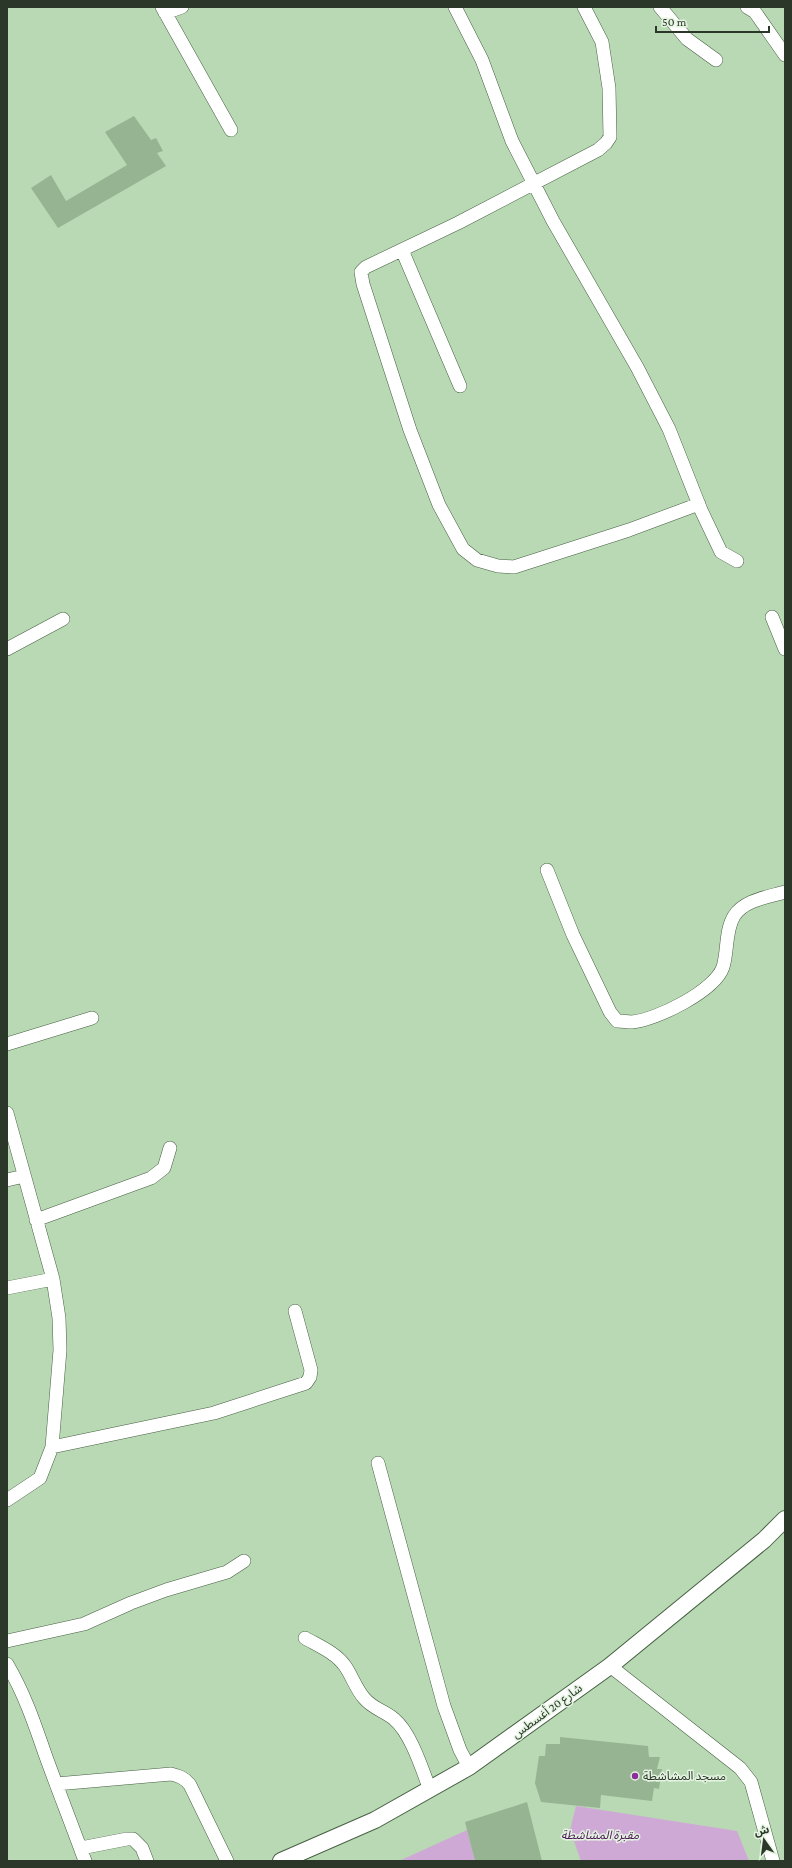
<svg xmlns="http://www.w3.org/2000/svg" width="792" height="1868" font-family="'Crimson Pro','Noto Sans Arabic',serif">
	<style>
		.green { fill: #cfa9d6 }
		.building { fill: #96b491 }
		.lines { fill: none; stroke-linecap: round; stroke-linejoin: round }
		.minor-casing { stroke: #466142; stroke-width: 14 }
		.tertiary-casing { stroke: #466142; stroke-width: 18 }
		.minor { stroke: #fff; stroke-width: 13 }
		.tertiary { stroke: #fff; stroke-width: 16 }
		.poi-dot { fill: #8b309b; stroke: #e4f4e1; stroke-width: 1.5 }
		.labels { text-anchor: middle; stroke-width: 3; stroke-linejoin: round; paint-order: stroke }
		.street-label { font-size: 12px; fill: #2a3729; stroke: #e4f4e1 }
		.poi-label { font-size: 12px; fill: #2a3729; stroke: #e4f4e1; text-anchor: start }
		.park-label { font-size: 12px; font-style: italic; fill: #4d1956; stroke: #e4f4e1 }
	</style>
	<rect width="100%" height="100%" fill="#b9d8b4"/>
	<path class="green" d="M 576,1806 L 737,1831 L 749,1861 L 581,1861 L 570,1830 Z
		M 467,1830 L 475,1861 L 399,1861 Z"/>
	<path class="building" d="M 134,116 L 151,140 L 156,138 L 163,151 L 157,153 L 166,166 L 58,228 L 31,188 L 51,175 L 66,201 L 127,165 L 105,132 Z
		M 560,1737 L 648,1746 L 649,1757 L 660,1757 L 657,1769 L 662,1769 L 659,1789 L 654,1788 L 652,1801 L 601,1795 L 600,1808 L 541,1802 L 535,1783 L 539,1756 L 545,1756 L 546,1744 L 560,1744 Z
		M 527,1802 L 542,1861 L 475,1861 L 465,1822 Z"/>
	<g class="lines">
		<g class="minor-casing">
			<path id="minor" d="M 162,7 L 231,130
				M 455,7 L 482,60 L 512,141 L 553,221 L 637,367 L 669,429 L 701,510 L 721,552 L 737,561
				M 584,7 L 602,42 L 609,88 L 610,137 L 606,143 L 598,150 L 458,223 L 366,267 L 361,272 L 363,284 L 410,430 L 439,505 L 463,549 L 477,560 L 498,566 L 514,567 L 629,530 L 699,504
				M 660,7 L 687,39 L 716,60
				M 747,7 L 755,12 L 785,55
				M 165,13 L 182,7
				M 402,250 L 460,386
				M 772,617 L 785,649
				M 7,649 L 63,619
				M 547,870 L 573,935 L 610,1012 L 617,1021 C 622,1021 627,1022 632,1022 C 656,1020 715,991 723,967 C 728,951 725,931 734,916 C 744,900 768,897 785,892
				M 7,1044 L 92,1018
				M 7,1113 L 53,1279 L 59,1318 L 60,1350 L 52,1447 L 40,1478 L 7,1500
				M 7,1180 L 24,1176
				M 36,1220 L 151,1178 L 164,1168 L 170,1148
				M 7,1288 L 53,1279
				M 52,1447 L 214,1413 L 306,1383 L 310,1377 L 311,1370 L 295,1311
				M 378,1463 L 444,1706 L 460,1750 L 469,1767
				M 305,1638 C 319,1646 336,1653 345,1666 C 352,1676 356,1689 364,1698 C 373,1709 385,1711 394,1719 C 411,1733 422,1769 430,1790
				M 7,1641 L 84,1624 L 131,1603 L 166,1590 L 227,1572 L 244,1561
				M 7,1664 C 24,1693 34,1722 45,1754 C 58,1790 72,1825 85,1861
				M 610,1666 L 740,1768 L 751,1782 L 773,1861
				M 56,1784 L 171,1774 C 179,1776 185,1778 190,1785 L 227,1861
				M 81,1848 L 127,1839 L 133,1839 L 142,1848 L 147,1861"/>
		</g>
		<g class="tertiary-casing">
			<path id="tertiary" d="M 281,1861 L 375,1820 L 469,1767 L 610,1666 L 764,1540 L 785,1519"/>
		</g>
		<use href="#minor" class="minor"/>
		<use href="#tertiary" class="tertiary"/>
	</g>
	<circle class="poi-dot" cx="635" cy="1776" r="4"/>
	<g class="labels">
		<g class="street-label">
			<text transform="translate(547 1711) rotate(-36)" y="4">شارع 20 أغسطس</text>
		</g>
		<g class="poi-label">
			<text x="643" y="1780">مسجد المشاشطة</text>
		</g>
		<g class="park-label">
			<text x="600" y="1839">مقبرة المشاشطة</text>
		</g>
	</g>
	<rect width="792" height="1868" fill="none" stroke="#2a3729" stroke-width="16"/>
	<g transform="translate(764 1840) rotate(346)" stroke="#e4f4e1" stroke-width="3" paint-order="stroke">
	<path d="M0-3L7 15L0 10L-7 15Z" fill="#2a3729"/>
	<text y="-6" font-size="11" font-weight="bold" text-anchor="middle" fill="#2a3729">ش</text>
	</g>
	<path d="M656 26v6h113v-6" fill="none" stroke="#2a3729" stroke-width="2"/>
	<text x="662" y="26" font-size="12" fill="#2a3729" stroke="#e4f4e1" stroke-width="3" paint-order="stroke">50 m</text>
</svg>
